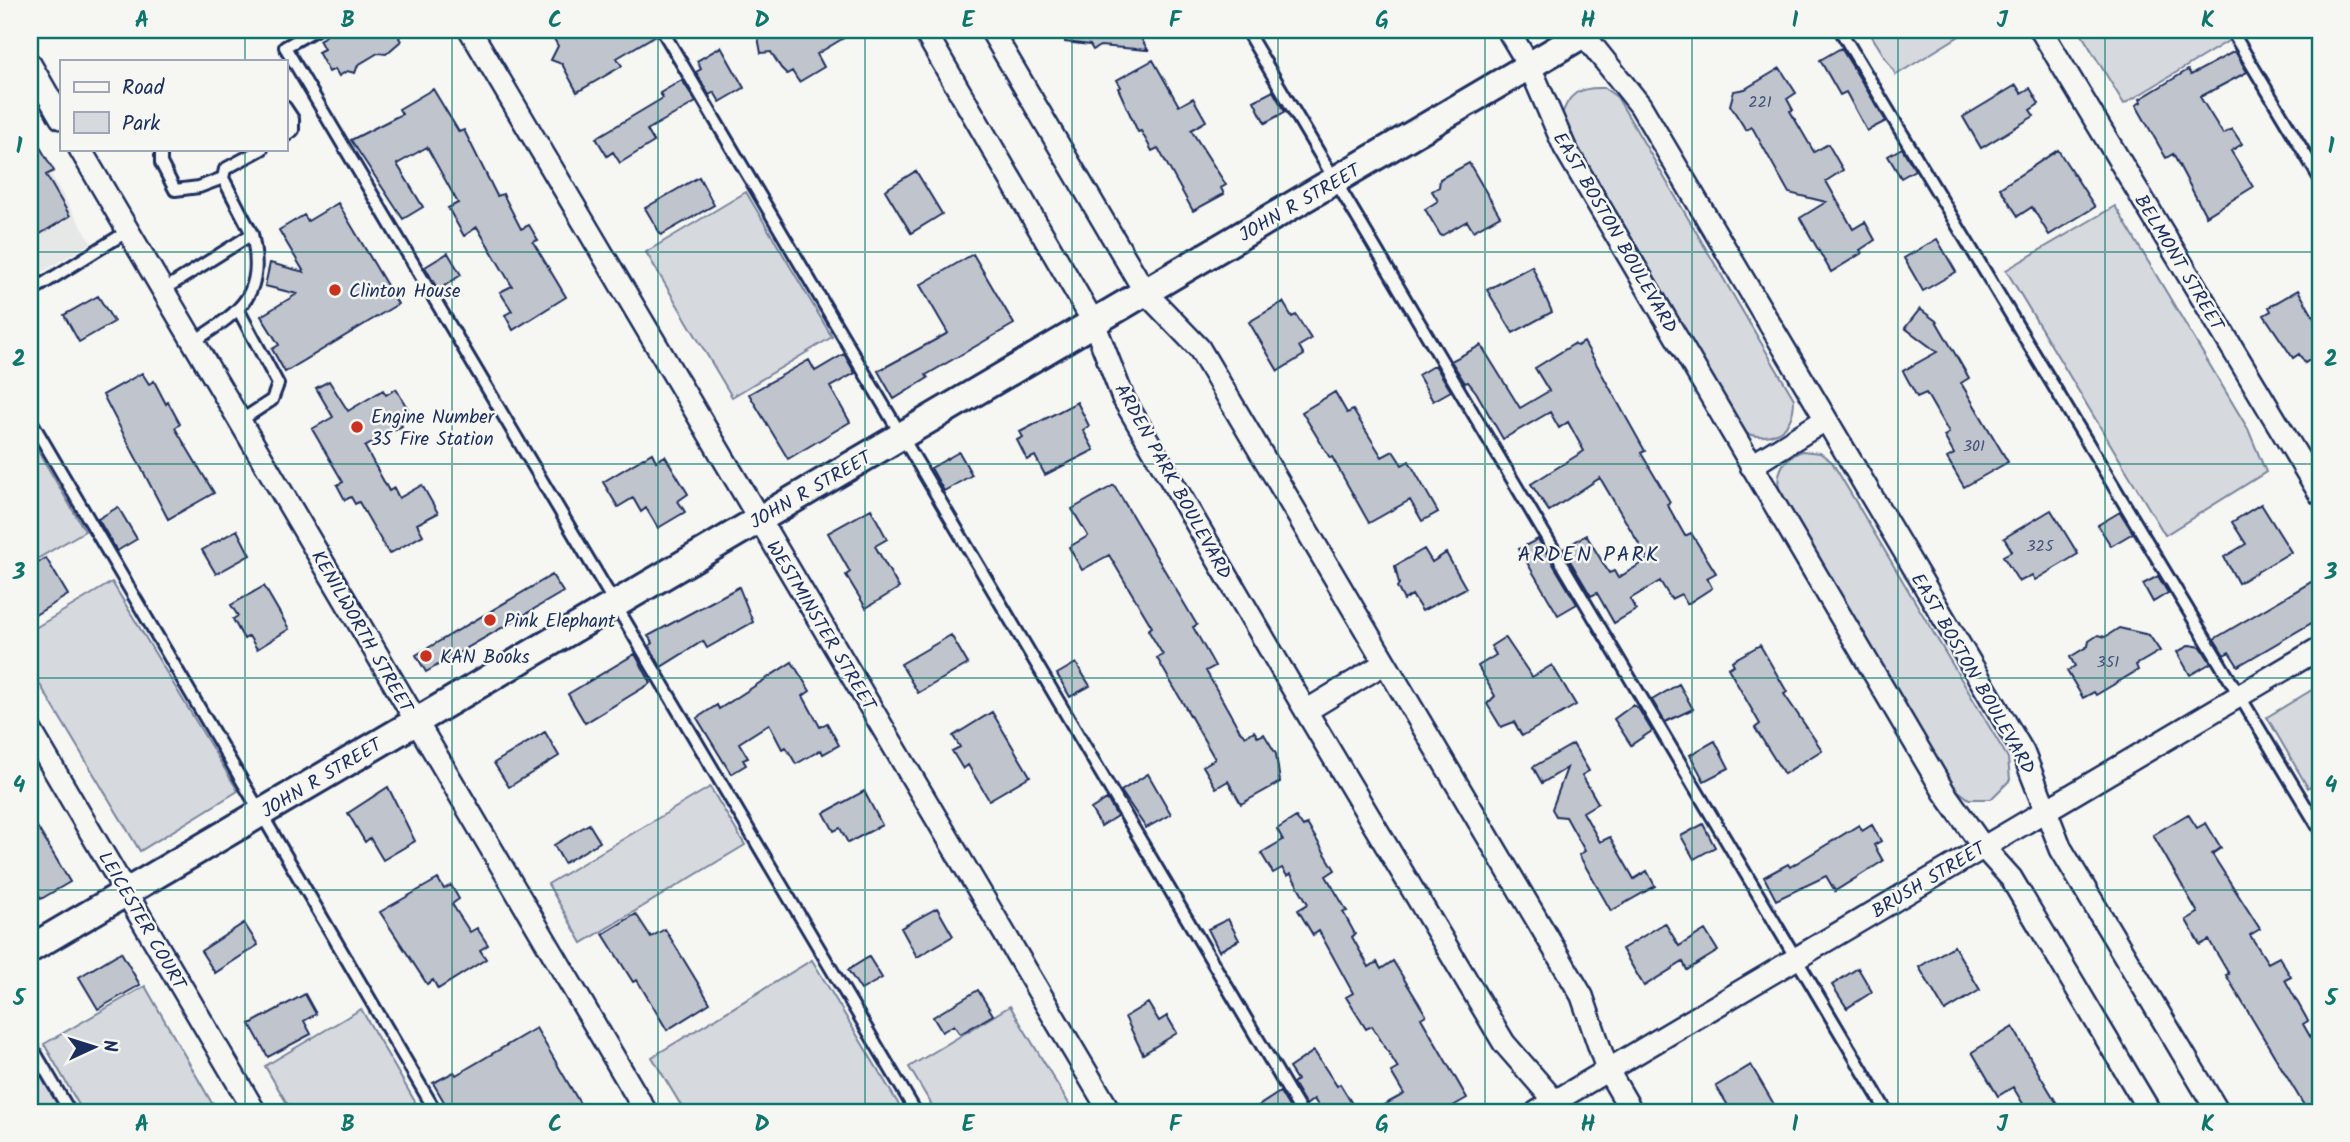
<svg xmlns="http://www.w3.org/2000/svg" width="2350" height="1142" font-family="Kalam,sans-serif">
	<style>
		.built { fill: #e6e7e7 }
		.green { fill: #d6d9dd; stroke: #78849e; stroke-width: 2 }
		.building { fill: #c0c4cd; stroke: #1b2f5e; stroke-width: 2 }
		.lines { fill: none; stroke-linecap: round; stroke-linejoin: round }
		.service-casing { stroke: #1b2f5e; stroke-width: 16 }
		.minor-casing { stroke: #1b2f5e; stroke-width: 26 }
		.tertiary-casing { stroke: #1b2f5e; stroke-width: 32 }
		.service { stroke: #f6f6f2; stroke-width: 10 }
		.minor { stroke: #f6f6f2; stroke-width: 21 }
		.tertiary { stroke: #f6f6f2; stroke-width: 26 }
		.grid { fill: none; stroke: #0f766e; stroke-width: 2; stroke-opacity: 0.55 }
		.poi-dot { fill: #c8321e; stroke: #f6f6f2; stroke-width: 2.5 }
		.labels { text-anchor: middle; stroke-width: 5; stroke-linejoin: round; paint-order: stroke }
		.number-label { font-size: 16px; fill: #44547a }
		.street-label { font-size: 19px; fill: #1b2f5e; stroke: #f6f6f2 }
		.poi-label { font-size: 19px; fill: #1b2f5e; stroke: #f6f6f2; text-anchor: start }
		.neighbourhood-label { font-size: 21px; letter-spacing: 2px; fill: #1b2f5e; stroke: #f6f6f2 }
		.neatline { fill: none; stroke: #0f766e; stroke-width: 2.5 }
		.grid-label { font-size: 23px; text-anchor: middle; font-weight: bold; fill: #0f766e }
	</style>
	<rect width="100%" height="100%" fill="#f6f6f2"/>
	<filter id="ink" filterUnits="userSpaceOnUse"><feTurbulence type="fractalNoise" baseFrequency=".0143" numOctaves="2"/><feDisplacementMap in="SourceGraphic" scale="14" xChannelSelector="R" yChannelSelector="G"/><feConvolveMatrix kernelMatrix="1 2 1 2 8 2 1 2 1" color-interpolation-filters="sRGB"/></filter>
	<g filter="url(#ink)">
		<path class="built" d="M 30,139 L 91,243 L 30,279 Z"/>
		<path class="green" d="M 1868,30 L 1969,30 L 1896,75 Z
			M 2079,30 L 2224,30 L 2230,40 L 2124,104 Z
			M 1604,88 L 1617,97 L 1794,399 C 1794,431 1772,442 1744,433 L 1564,127 L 1561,118 C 1568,93 1579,87 1604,88 Z
			M 746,192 L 832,337 L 732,397 L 646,252 Z
			M 2115,206 L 2248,429 L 2266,472 L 2165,535 L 2006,270 Z
			M 30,437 L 85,531 L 30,563 Z
			M 1802,451 L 1820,453 L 1832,462 L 2008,758 L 2010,780 L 1991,799 L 1969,799 L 1953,787 L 1780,495 C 1775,475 1781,459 1802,451 Z
			M 112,582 L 238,791 L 140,851 L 30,668 L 30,631 Z
			M 2320,685 L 2320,781 L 2308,788 L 2267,717 Z
			M 710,787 L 745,845 L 582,943 L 548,884 Z
			M 812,960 L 899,1105 L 888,1112 L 685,1112 L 652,1057 Z
			M 145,986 L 217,1112 L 83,1112 L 44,1044 Z
			M 1010,1006 L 1074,1112 L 936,1112 L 909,1067 Z
			M 361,1009 L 421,1112 L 292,1112 L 265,1066 Z
			M 30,1058 L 62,1112 L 30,1112 Z"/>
		<path class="building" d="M 328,30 L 404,30 L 399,38 L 401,41 L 386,54 L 378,53 L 358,65 L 355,73 L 347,71 L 339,76 L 335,69 L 329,72 L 318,52 L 324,49 L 319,40 L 326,36 Z
			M 561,30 L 654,30 L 656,35 L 617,58 L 622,66 L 577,92 L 562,64 L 551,60 L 558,46 L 552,35 Z
			M 771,30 L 857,30 L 817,54 L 824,67 L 799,82 L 792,71 L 787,74 L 781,68 L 771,52 L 761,53 L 758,37 Z
			M 1065,30 L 1136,30 L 1148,50 L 1100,46 L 1093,50 L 1090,45 L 1065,42 Z
			M 721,47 L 744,88 L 720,102 L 714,92 L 709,95 L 696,72 L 701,69 L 697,61 Z
			M 1841,48 L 1886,121 L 1867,131 L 1846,92 L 1840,95 L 1820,60 Z
			M 2235,51 L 2247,72 L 2200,97 L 2223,134 L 2232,129 L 2242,144 L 2231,151 L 2253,187 L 2206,216 L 2173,154 L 2166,158 L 2136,105 L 2141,102 L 2140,99 L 2188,70 L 2191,75 Z
			M 1153,60 L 1179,106 L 1193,98 L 1206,121 L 1191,130 L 1226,185 L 1221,188 L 1224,194 L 1193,211 L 1158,148 L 1152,151 L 1141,131 L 1138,132 L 1118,88 L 1121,87 L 1117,80 Z
			M 1780,68 L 1796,93 L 1787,99 L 1793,110 L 1790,111 L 1814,152 L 1828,144 L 1843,170 L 1826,181 L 1853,229 L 1865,222 L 1875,240 L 1860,250 L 1862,253 L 1831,272 L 1800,218 L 1826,202 L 1789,193 L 1752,127 L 1746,130 L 1730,105 L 1734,91 L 1745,89 Z
			M 682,80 L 696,102 L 647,130 L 654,142 L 620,163 L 613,152 L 607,156 L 596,138 L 663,98 L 660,93 Z
			M 2016,85 L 2021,93 L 2030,88 L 2039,104 L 2030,110 L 2034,116 L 1981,148 L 1963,117 Z
			M 433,89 L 459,132 L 464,130 L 497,196 L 503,194 L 521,229 L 529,225 L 538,240 L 533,242 L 566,297 L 513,330 L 505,315 L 512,311 L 500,292 L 512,286 L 477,227 L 464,236 L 448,208 L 458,203 L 427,147 L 397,164 L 423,207 L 403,219 L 351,140 L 402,114 L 399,109 Z
			M 1273,91 L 1285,112 L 1265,123 L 1254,101 Z
			M 30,130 L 54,171 L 46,175 L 70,216 L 30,240 Z
			M 1902,148 L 1915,170 L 1901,178 L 1888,156 Z
			M 2058,150 L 2095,207 L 2049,235 L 2032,207 L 2018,216 L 2000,188 Z
			M 1469,163 L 1500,216 L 1473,231 L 1467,221 L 1441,236 L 1425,209 L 1438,201 L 1432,191 L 1439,187 L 1440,179 Z
			M 916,171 L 942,214 L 911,233 L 885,190 Z
			M 699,177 L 714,205 L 661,235 L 645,208 Z
			M 338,203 L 398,304 L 285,372 L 272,349 L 279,345 L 261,316 L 297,294 L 265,286 L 270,263 L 304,272 L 279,230 L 304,215 L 308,221 Z
			M 1937,239 L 1956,272 L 1923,291 L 1904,258 Z
			M 448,253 L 461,275 L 438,290 L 425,267 Z
			M 973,254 L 1014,324 L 926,375 L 928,378 L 894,399 L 878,371 L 948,333 L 920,285 Z
			M 1532,266 L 1552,312 L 1513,333 L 1487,290 Z
			M 2298,290 L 2320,328 L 2320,353 L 2305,363 L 2299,354 L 2293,358 L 2264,315 L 2271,311 L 2269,307 Z
			M 98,296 L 114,322 L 79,342 L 64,315 Z
			M 1283,302 L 1292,317 L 1296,315 L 1311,339 L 1299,346 L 1304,355 L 1278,371 L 1249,322 Z
			M 1920,309 L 1936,321 L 1969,378 L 1961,383 L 2008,462 L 1964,487 L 1947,458 L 1954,454 L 1944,436 L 1949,433 L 1926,393 L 1917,397 L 1903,371 L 1937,352 L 1905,328 Z
			M 1584,342 L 1645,451 L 1641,453 L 1670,502 L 1667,504 L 1685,536 L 1691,533 L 1716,573 L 1707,578 L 1712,588 L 1687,604 L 1681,594 L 1671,599 L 1660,581 L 1630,599 L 1636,610 L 1614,623 L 1597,593 L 1591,596 L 1563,549 L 1586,535 L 1609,573 L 1614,571 L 1618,578 L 1648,559 L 1600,478 L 1549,511 L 1531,484 L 1584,451 L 1568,422 L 1559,428 L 1550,412 L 1503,439 L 1476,392 L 1468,382 L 1465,383 L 1451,361 L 1481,345 L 1520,408 L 1549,391 L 1535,368 L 1574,344 L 1577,346 Z
			M 844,354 L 855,373 L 830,387 L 850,422 L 788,459 L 749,394 L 809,360 L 815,371 Z
			M 1435,365 L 1451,391 L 1433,401 L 1418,375 Z
			M 142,373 L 149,384 L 154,381 L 166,404 L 168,402 L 180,424 L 175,428 L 214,493 L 168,519 L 103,395 Z
			M 329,381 L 348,411 L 383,390 L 386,395 L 396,389 L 409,411 L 398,418 L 402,426 L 365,447 L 389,491 L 394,488 L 399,498 L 422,485 L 438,513 L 417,524 L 423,535 L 389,554 L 359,502 L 355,504 L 351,497 L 345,500 L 337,485 L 343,482 L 312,429 L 333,417 L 316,388 Z
			M 1335,392 L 1347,413 L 1353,410 L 1382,457 L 1393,451 L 1402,465 L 1409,461 L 1438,512 L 1422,521 L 1410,500 L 1369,523 L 1332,457 L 1330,458 L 1302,412 Z
			M 1077,402 L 1089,426 L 1083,430 L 1094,450 L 1045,475 L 1035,456 L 1027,460 L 1017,440 L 1023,437 L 1020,432 Z
			M 959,452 L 972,475 L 944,491 L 931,468 Z
			M 652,453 L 656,461 L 665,456 L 688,494 L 678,501 L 685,512 L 658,528 L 646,508 L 641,512 L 633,498 L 618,507 L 603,482 Z
			M 1114,485 L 1197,625 L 1193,627 L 1215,666 L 1206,671 L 1240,731 L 1246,736 L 1254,731 L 1258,737 L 1264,734 L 1276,754 L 1280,782 L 1241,804 L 1228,781 L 1216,788 L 1203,766 L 1215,759 L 1157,658 L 1163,655 L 1148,630 L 1152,627 L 1109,555 L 1082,570 L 1069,547 L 1088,536 L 1072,509 Z
			M 2261,504 L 2291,552 L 2238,583 L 2224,557 L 2246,544 L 2232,522 Z
			M 118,507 L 137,539 L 117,551 L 98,519 Z
			M 871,509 L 887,539 L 875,546 L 899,588 L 866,608 L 846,575 L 850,572 L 828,533 Z
			M 2051,510 L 2078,554 L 2035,580 L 2032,575 L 2019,582 L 2003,556 L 2012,551 L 2004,538 Z
			M 2120,512 L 2133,533 L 2111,546 L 2098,525 Z
			M 237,530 L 250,555 L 216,574 L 202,550 Z
			M 1538,539 L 1577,604 L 1558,615 L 1519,549 Z
			M 1424,549 L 1432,562 L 1446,553 L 1466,588 L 1422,611 L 1412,595 L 1404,600 L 1397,587 L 1399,584 L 1395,566 Z
			M 46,558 L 68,595 L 30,618 L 30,568 Z
			M 552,575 L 563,592 L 426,672 L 416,655 Z
			M 2158,576 L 2168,593 L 2153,602 L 2143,584 Z
			M 2313,581 L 2320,594 L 2320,618 L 2238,666 L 2229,652 L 2224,655 L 2214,639 Z
			M 264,586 L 289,629 L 257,649 L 249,636 L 244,639 L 233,619 L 238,616 L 231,605 Z
			M 739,587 L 753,622 L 707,648 L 703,641 L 661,667 L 649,646 L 653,643 L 648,636 Z
			M 2119,628 L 2149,635 L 2160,651 L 2136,665 L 2138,670 L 2096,695 L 2094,692 L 2083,698 L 2067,671 L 2075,666 L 2070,657 L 2088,646 L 2089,641 L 2098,635 L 2105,637 Z
			M 951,635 L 968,664 L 918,693 L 901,664 Z
			M 1505,637 L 1532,677 L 1552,665 L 1576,705 L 1522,736 L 1514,722 L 1501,727 L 1487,704 L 1495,696 L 1478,666 L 1496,655 L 1491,646 Z
			M 1760,645 L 1787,692 L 1784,694 L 1822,750 L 1784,774 L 1755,728 L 1760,724 L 1728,668 L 1734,665 L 1732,661 Z
			M 2190,645 L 2201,647 L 2211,663 L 2190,675 L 2177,652 Z
			M 635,654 L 651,683 L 585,723 L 568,694 Z
			M 792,662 L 810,691 L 803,696 L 820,727 L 827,723 L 839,745 L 823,754 L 821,750 L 796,764 L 786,747 L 782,749 L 769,724 L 739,743 L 748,758 L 743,760 L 746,765 L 731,774 L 697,718 L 717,705 L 719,709 Z
			M 1076,663 L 1090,686 L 1070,697 L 1057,674 Z
			M 1679,684 L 1693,709 L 1665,722 L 1652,700 Z
			M 1633,705 L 1638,708 L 1652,731 L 1631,745 L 1614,719 Z
			M 992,712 L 1030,776 L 989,800 L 968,765 L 963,769 L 952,751 L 960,747 L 953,736 Z
			M 545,732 L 559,756 L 509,787 L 494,763 Z
			M 1715,741 L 1729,768 L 1704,781 L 1690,755 Z
			M 1573,744 L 1589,771 L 1582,775 L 1598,803 L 1583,812 L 1600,842 L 1610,837 L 1634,879 L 1647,871 L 1655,886 L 1611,911 L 1579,855 L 1585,851 L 1566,817 L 1556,816 L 1552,809 L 1567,768 L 1542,783 L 1533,767 Z
			M 1148,774 L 1171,814 L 1146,828 L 1121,791 Z
			M 388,787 L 415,841 L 383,860 L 370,838 L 365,842 L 348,813 Z
			M 864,791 L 882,825 L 848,843 L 840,828 L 834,831 L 824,813 Z
			M 1107,799 L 1117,816 L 1101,826 L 1091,809 Z
			M 2188,814 L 2197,828 L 2206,823 L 2221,848 L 2212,854 L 2260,929 L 2250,935 L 2268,963 L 2279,957 L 2291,977 L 2285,980 L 2308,1021 L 2303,1024 L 2320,1054 L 2320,1112 L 2308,1112 L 2226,975 L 2229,974 L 2209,940 L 2200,945 L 2186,920 L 2198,913 L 2153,835 Z
			M 30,815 L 70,882 L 41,899 L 30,880 Z
			M 1296,817 L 1303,827 L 1307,824 L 1335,870 L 1326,876 L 1347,911 L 1343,912 L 1355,934 L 1352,937 L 1369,967 L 1377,962 L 1381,969 L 1393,961 L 1426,1015 L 1421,1018 L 1467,1098 L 1453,1106 L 1457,1112 L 1371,1112 L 1404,1094 L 1391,1072 L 1398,1068 L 1372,1026 L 1366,1029 L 1346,997 L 1353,993 L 1319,931 L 1313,935 L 1298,910 L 1308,904 L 1291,874 L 1287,876 L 1282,868 L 1273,873 L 1261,853 L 1283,840 L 1277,829 Z
			M 589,824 L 600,842 L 564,863 L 554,845 Z
			M 1703,824 L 1715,847 L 1694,859 L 1681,836 Z
			M 1859,825 L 1862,831 L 1872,825 L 1881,841 L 1874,845 L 1883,861 L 1835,891 L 1826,876 L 1776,900 L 1764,877 L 1788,864 L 1790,867 Z
			M 438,879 L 444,889 L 451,885 L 459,899 L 452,904 L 470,932 L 477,928 L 488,945 L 480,950 L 486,959 L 438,989 L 433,980 L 427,984 L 380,912 Z
			M 937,908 L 953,936 L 917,957 L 901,928 Z
			M 636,914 L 651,937 L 665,929 L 710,1003 L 667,1030 L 637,980 L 633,982 L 603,934 Z
			M 1228,919 L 1239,940 L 1219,951 L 1208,929 Z
			M 244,923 L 258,945 L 215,973 L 201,951 Z
			M 1665,923 L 1679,946 L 1705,930 L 1718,951 L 1687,970 L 1683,962 L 1644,986 L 1622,949 Z
			M 1954,946 L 1980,990 L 1945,1011 L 1919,967 Z
			M 121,952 L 140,985 L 98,1009 L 79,977 Z
			M 869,957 L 882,978 L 861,990 L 848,970 Z
			M 1858,968 L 1872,992 L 1847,1008 L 1832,985 Z
			M 978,990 L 993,1015 L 960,1034 L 954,1025 L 942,1032 L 933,1017 Z
			M 305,994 L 316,1014 L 304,1021 L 311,1034 L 268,1057 L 250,1024 Z
			M 1148,1003 L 1159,1021 L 1167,1016 L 1177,1033 L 1143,1054 L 1125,1017 Z
			M 2013,1027 L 2038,1072 L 2062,1112 L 2028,1112 L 2013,1087 L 1998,1096 L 1972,1052 Z
			M 536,1028 L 585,1112 L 450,1112 L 433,1083 L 454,1072 L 456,1075 Z
			M 1314,1051 L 1337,1086 L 1340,1084 L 1357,1112 L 1322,1112 L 1314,1099 L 1306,1105 L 1293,1083 L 1297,1080 L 1289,1068 Z
			M 1751,1065 L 1775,1106 L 1764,1112 L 1732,1112 L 1716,1086 Z
			M 1280,1092 L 1292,1112 L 1249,1112 Z"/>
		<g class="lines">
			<g class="service-casing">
				<path id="service" d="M 315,30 L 285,47 L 916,1112
					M 662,30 L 1301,1112
					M 1246,30 L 1887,1112
					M 1840,30 L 2320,830
					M 2231,30 L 2320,179
					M 285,107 L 293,119 L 293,130 L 285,136
					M 161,149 L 161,163 L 175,190 L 199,187 L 223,178
					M 223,178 L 225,169 L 262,149
					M 163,290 L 252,234 L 223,178
					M 30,292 L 128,231
					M 239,311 L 278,384 L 272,400 L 240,421
					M 193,342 C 240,311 266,297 252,234
					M 30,419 L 436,1112
					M 30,1044 L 70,1112"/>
			</g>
			<g class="minor-casing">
				<path id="minor" d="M 470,30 L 1110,1112
					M 924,30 L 1094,323 L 1123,398 L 1306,711 L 1504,1043 L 1564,1112
					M 991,30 L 1145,292 L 1199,348 L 1582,996 L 1607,1069 L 1632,1112
					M 1508,30 L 1530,67 L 1565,148 L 1944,792 L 1983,847 L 2011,878 L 2150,1112
					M 1580,30 L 1640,105 L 2023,752 L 2061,849 L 2218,1112
					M 2041,30 L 2320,494
					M 30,64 L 61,118
					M 80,149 L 646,1112
					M 1751,466 L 1825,420
					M 1306,711 L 1385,663
					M 30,729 L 255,1112
					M 1537,1112 L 2320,648"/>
			</g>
			<g class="tertiary-casing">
				<path id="tertiary" d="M 30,949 L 1590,30"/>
			</g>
			<use href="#service" class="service"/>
			<use href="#minor" class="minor"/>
			<use href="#tertiary" class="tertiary"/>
		</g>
	</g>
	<path class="grid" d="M 245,30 L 245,61M 452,30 L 452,1112M 658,30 L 658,1112M 865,30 L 865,1112M 1072,30 L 1072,1112M 1278,30 L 1278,1112M 1485,30 L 1485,1112M 1692,30 L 1692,1112M 1898,30 L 1898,1112M 2105,30 L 2105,1112M 245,149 L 245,1112M 30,252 L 2320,252M 30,464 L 2320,464M 30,678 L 2320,678M 30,890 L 2320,890"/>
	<g class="poi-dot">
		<circle cx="335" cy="290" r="7"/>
		<circle cx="357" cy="427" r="7"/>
		<circle cx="490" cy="620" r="7"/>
		<circle cx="426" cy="656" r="7"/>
	</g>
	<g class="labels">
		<g class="number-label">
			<text x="1760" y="107">221</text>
			<text x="1974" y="451">301</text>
			<text x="2040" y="551">325</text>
			<text x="2108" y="667">351</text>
		</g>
		<g class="street-label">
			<text transform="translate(1299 202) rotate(-30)" y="7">JOHN R STREET</text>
			<text transform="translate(1616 232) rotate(60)" y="7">EAST BOSTON BOULEVARD</text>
			<text transform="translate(2180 262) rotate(59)" y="7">BELMONT STREET</text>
			<text transform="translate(1174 481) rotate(61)" y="7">ARDEN PARK BOULEVARD</text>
			<text transform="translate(810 489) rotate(-30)" y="7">JOHN R STREET</text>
			<text transform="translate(822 625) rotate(59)" y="7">WESTMINSTER STREET</text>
			<text transform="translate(363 631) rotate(60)" y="7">KENILWORTH STREET</text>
			<text transform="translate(1974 673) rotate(60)" y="7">EAST BOSTON BOULEVARD</text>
			<text transform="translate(321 777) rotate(-31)" y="7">JOHN R STREET</text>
			<text transform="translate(1928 879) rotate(-31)" y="7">BRUSH STREET</text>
			<text transform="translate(143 920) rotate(60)" y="7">LEICESTER COURT</text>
		</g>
		<g class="poi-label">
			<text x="349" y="297">Clinton House</text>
			<text x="371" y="423">Engine Number<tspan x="371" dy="22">35 Fire Station</tspan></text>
			<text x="504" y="627">Pink Elephant</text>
			<text x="440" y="663">KAN Books</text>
		</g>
		<g class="neighbourhood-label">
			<text x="1589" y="561">ARDEN PARK</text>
		</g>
	</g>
	<rect width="2350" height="1142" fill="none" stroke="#f6f6f2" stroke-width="77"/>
	<rect x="60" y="60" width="228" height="91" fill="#f6f6f2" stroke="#9ea6b7" stroke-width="2"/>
	<rect x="74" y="82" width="35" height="10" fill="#f6f6f2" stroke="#9ea6b7" stroke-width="2"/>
	<text x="122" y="94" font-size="21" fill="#1b2f5e">Road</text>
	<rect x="74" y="112" width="35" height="21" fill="#d6d9dd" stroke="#9ea6b7" stroke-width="2"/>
	<text x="122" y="130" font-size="21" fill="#1b2f5e">Park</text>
	<g transform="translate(94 1047) rotate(86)" stroke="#f6f6f2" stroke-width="5" paint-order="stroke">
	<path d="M0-5L12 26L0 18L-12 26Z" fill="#1b2f5e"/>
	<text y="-10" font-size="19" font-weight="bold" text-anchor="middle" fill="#1b2f5e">N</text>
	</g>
	<rect x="38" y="38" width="2274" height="1066" class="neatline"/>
	<g class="grid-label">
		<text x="142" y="27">A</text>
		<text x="348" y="27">B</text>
		<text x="555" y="27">C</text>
		<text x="762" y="27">D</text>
		<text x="968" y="27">E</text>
		<text x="1175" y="27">F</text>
		<text x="1382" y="27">G</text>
		<text x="1588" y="27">H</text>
		<text x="1795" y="27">I</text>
		<text x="2002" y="27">J</text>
		<text x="2208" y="27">K</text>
		<text x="19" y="153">1</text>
		<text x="2331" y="153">1</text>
		<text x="19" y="366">2</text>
		<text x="2331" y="366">2</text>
		<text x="19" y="579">3</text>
		<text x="2331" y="579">3</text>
		<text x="19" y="792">4</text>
		<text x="2331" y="792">4</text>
		<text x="19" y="1005">5</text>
		<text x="2331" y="1005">5</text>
		<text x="142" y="1131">A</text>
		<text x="348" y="1131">B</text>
		<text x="555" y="1131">C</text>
		<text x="762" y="1131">D</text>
		<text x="968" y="1131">E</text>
		<text x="1175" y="1131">F</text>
		<text x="1382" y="1131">G</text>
		<text x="1588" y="1131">H</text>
		<text x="1795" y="1131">I</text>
		<text x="2002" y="1131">J</text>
		<text x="2208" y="1131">K</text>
	</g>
</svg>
